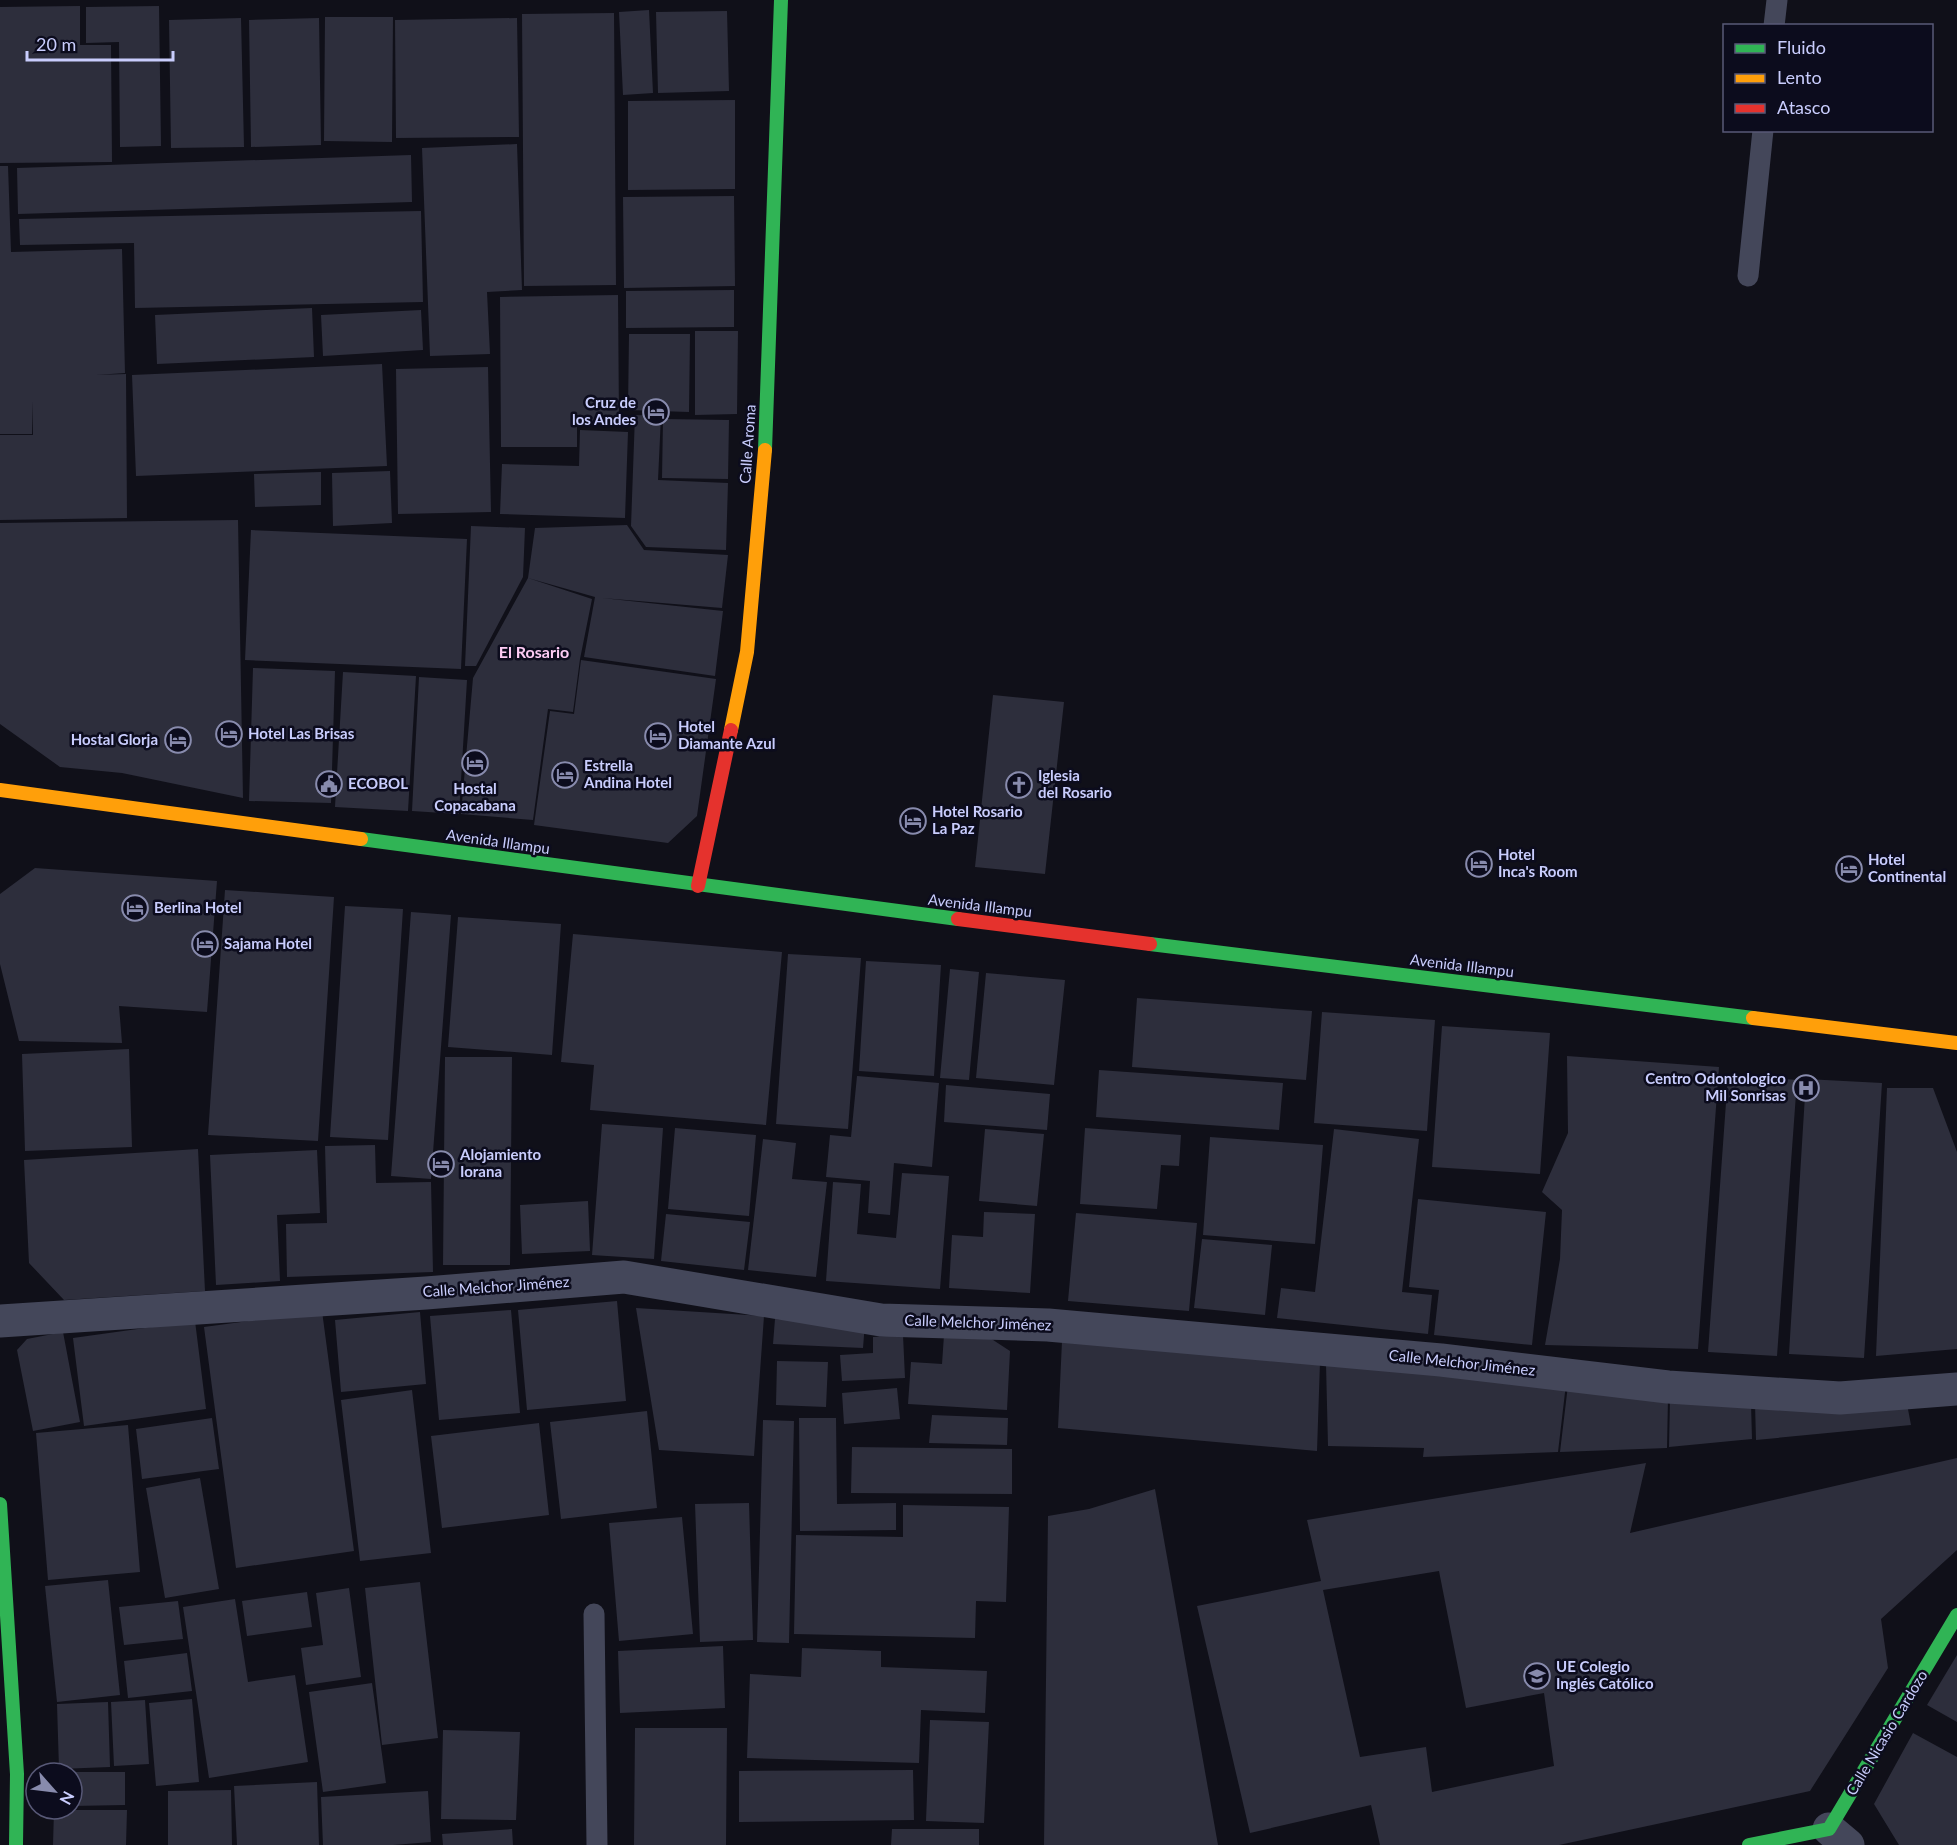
<svg xmlns="http://www.w3.org/2000/svg" width="1957" height="1845" font-family="Lato,sans-serif">
	<style>
		.building { fill: #2d2e3c; fill-rule: evenodd }
		.lines { fill: none; stroke-linecap: round; stroke-linejoin: round }
		.lane { stroke: #44475a; stroke-width: 21 }
		.street { stroke: #44475a; stroke-width: 33 }
		.fast { stroke: #30b455; stroke-width: 14 }
		.slow { stroke: #ff9f0a; stroke-width: 14 }
		.jam { stroke: #e5322d; stroke-width: 14 }
		.labels { text-anchor: middle; stroke-width: 5; stroke-linejoin: round; paint-order: stroke }
		.poi-label { font-size: 15px; font-weight: bold; fill: #c9cdfd; stroke: #0c0c1d; text-anchor: start }
		.street-label { font-size: 15px; fill: #c9cdfd; stroke: #0c0c1d }
		.neighbourhood-label { font-size: 16px; font-weight: bold; fill: #fdcbf4; stroke: #0c0c1d }
	</style>
	<rect width="100%" height="100%" fill="#101019"/>
	<path class="building" d="M 80,6 L 80,45 L 111,45 L 112,162 L 0,163 L 0,7 Z
		M 159,6 L 161,146 L 120,147 L 119,42 L 86,43 L 86,7 Z
		M 649,10 L 653,93 L 623,95 L 619,12 Z
		M 727,11 L 729,91 L 658,93 L 656,12 Z
		M 614,13 L 616,285 L 524,286 L 522,14 Z
		M 325,17 L 393,17 L 392,142 L 324,141 Z
		M 241,18 L 244,147 L 171,148 L 169,20 Z
		M 319,18 L 321,145 L 251,147 L 249,20 Z
		M 517,18 L 519,137 L 396,138 L 395,20 Z
		M 735,100 L 735,189 L 628,190 L 628,101 Z
		M 517,144 L 522,290 L 487,292 L 490,354 L 430,356 L 422,148 Z
		M 411,155 L 412,202 L 18,214 L 17,168 Z
		M 0,166 L 8,166 L 11,252 L 122,249 L 125,373 L 96,375 L 126,374 L 127,518 L 0,520 L 0,435 L 33,435 L 33,401 L 32,434 L 0,434 Z
		M 734,196 L 735,286 L 624,288 L 623,197 Z
		M 421,211 L 423,302 L 135,308 L 134,243 L 20,245 L 19,219 Z
		M 734,290 L 734,327 L 626,328 L 626,291 Z
		M 618,295 L 619,422 L 577,423 L 577,447 L 501,447 L 500,297 Z
		M 312,308 L 314,357 L 157,364 L 155,315 Z
		M 421,310 L 423,350 L 323,356 L 321,315 Z
		M 695,331 L 738,331 L 737,414 L 695,415 Z
		M 629,334 L 690,334 L 689,412 L 628,410 Z
		M 382,364 L 387,466 L 136,476 L 132,375 Z
		M 488,367 L 491,512 L 398,514 L 396,369 Z
		M 635,415 L 661,416 L 658,480 L 728,483 L 726,550 L 646,547 L 631,526 Z
		M 663,419 L 729,420 L 728,479 L 662,478 Z
		M 580,430 L 628,432 L 625,518 L 500,514 L 502,464 L 579,466 Z
		M 390,471 L 392,523 L 333,526 L 332,473 Z
		M 321,472 L 321,505 L 255,507 L 254,474 Z
		M 238,520 L 243,798 L 122,773 L 60,767 L 0,724 L 0,523 Z
		M 627,525 L 644,550 L 728,555 L 722,608 L 602,598 L 723,611 L 715,676 L 584,657 L 595,597 L 528,578 L 535,528 Z
		M 471,526 L 525,528 L 523,577 L 476,666 L 465,666 Z
		M 251,530 L 467,539 L 461,669 L 245,660 Z
		M 528,578 L 592,599 L 580,659 L 573,712 L 548,709 L 533,820 L 461,814 L 473,678 Z
		M 581,660 L 716,679 L 697,816 L 668,843 L 534,825 L 550,711 L 574,714 Z
		M 253,668 L 335,671 L 331,803 L 249,801 Z
		M 343,672 L 416,676 L 408,811 L 335,807 Z
		M 419,677 L 467,680 L 459,814 L 412,811 Z
		M 993,695 L 1064,702 L 1045,874 L 975,867 Z
		M 35,868 L 217,881 L 207,1012 L 119,1006 L 122,1043 L 19,1041 L 0,964 L 0,894 Z
		M 225,890 L 334,897 L 318,1141 L 208,1135 Z
		M 345,906 L 403,909 L 388,1140 L 330,1137 Z
		M 411,912 L 451,915 L 431,1179 L 391,1176 Z
		M 458,917 L 561,924 L 552,1055 L 448,1047 Z
		M 573,934 L 782,952 L 766,1125 L 590,1110 L 594,1065 L 561,1062 Z
		M 788,954 L 861,958 L 848,1129 L 776,1124 Z
		M 866,961 L 941,965 L 934,1076 L 859,1071 Z
		M 950,969 L 979,972 L 969,1080 L 940,1078 Z
		M 986,973 L 1065,980 L 1054,1085 L 976,1078 Z
		M 1137,998 L 1312,1011 L 1306,1080 L 1132,1067 Z
		M 1322,1012 L 1435,1020 L 1427,1131 L 1314,1123 Z
		M 1442,1026 L 1550,1033 L 1540,1174 L 1432,1167 Z
		M 129,1049 L 132,1147 L 25,1151 L 22,1054 Z
		M 1567,1056 L 1719,1067 L 1698,1349 L 1545,1345 L 1560,1259 L 1562,1210 L 1542,1192 L 1568,1133 Z
		M 445,1057 L 512,1057 L 510,1265 L 443,1265 Z
		M 1099,1070 L 1283,1083 L 1279,1130 L 1096,1117 Z
		M 1728,1075 L 1797,1080 L 1777,1356 L 1708,1352 Z
		M 857,1076 L 939,1083 L 932,1167 L 894,1163 L 890,1215 L 868,1213 L 870,1181 L 826,1177 L 830,1135 L 851,1137 Z
		M 1806,1079 L 1882,1083 L 1864,1358 L 1789,1354 Z
		M 946,1085 L 1050,1094 L 1047,1130 L 944,1122 Z
		M 1887,1088 L 1933,1088 L 1957,1152 L 1957,1349 L 1876,1356 Z
		M 602,1124 L 663,1128 L 654,1259 L 592,1255 Z
		M 675,1128 L 756,1135 L 749,1216 L 668,1209 Z
		M 1085,1128 L 1181,1135 L 1179,1166 L 1161,1165 L 1157,1209 L 1080,1204 Z
		M 985,1129 L 1044,1134 L 1037,1206 L 979,1201 Z
		M 1334,1129 L 1419,1139 L 1402,1292 L 1432,1295 L 1428,1334 L 1277,1318 L 1281,1288 L 1315,1292 Z
		M 1210,1137 L 1323,1145 L 1315,1244 L 1203,1235 Z
		M 763,1139 L 796,1143 L 792,1179 L 827,1182 L 816,1277 L 748,1270 Z
		M 375,1145 L 376,1183 L 431,1182 L 433,1272 L 287,1277 L 286,1224 L 327,1223 L 325,1146 Z
		M 198,1149 L 205,1291 L 64,1300 L 29,1263 L 24,1160 Z
		M 317,1150 L 320,1213 L 277,1215 L 280,1281 L 216,1285 L 210,1155 Z
		M 902,1173 L 949,1176 L 940,1289 L 826,1281 L 833,1182 L 861,1184 L 857,1234 L 896,1238 Z
		M 1418,1199 L 1546,1212 L 1532,1345 L 1434,1335 L 1439,1290 L 1409,1287 Z
		M 588,1201 L 590,1251 L 522,1254 L 520,1205 Z
		M 984,1212 L 1035,1214 L 1030,1293 L 949,1288 L 952,1235 L 983,1237 Z
		M 1076,1213 L 1197,1223 L 1189,1311 L 1068,1301 Z
		M 666,1214 L 750,1222 L 744,1270 L 661,1261 Z
		M 1202,1239 L 1272,1245 L 1265,1315 L 1194,1308 Z
		M 617,1301 L 626,1401 L 527,1410 L 518,1310 Z
		M 636,1308 L 764,1316 L 754,1456 L 659,1450 Z
		M 511,1310 L 520,1413 L 439,1420 L 430,1316 Z
		M 322,1311 L 354,1551 L 236,1568 L 204,1327 Z
		M 420,1312 L 426,1384 L 341,1392 L 335,1320 Z
		M 775,1319 L 865,1323 L 863,1348 L 773,1344 Z
		M 195,1321 L 206,1409 L 84,1426 L 73,1338 Z
		M 63,1332 L 80,1422 L 33,1431 L 17,1350 L 27,1339 Z
		M 903,1335 L 905,1378 L 842,1381 L 840,1355 L 873,1353 L 873,1337 Z
		M 944,1335 L 990,1338 L 1010,1351 L 1007,1410 L 908,1404 L 911,1362 L 942,1364 Z
		M 1062,1341 L 1320,1362 L 1317,1451 L 1058,1428 Z
		M 777,1361 L 828,1362 L 826,1407 L 776,1405 Z
		M 1326,1364 L 1566,1384 L 1558,1452 L 1423,1457 L 1424,1448 L 1328,1446 Z
		M 1568,1385 L 1668,1398 L 1667,1448 L 1560,1452 Z
		M 897,1388 L 900,1419 L 844,1424 L 842,1393 Z
		M 412,1390 L 431,1553 L 360,1561 L 341,1400 Z
		M 1670,1399 L 1751,1403 L 1752,1439 L 1669,1447 Z
		M 1755,1404 L 1907,1404 L 1911,1425 L 1756,1440 Z
		M 647,1411 L 657,1508 L 561,1519 L 550,1422 Z
		M 932,1415 L 1008,1418 L 1007,1445 L 929,1443 Z
		M 212,1418 L 219,1469 L 142,1479 L 136,1429 Z
		M 799,1418 L 836,1418 L 837,1504 L 896,1503 L 896,1530 L 800,1531 Z
		M 763,1420 L 794,1421 L 789,1643 L 757,1642 Z
		M 539,1423 L 549,1515 L 442,1528 L 431,1436 Z
		M 128,1425 L 140,1572 L 48,1580 L 36,1433 Z
		M 852,1447 L 1012,1449 L 1012,1494 L 851,1493 Z
		M 1957,1458 L 1957,1550 L 1881,1619 L 1888,1668 L 1810,1791 L 1559,1845 L 1380,1845 L 1371,1805 L 1250,1833 L 1197,1606 L 1321,1581 L 1307,1520 L 1646,1463 L 1630,1533 ZM 1439,1571 L 1466,1708 L 1544,1693 L 1554,1766 L 1432,1792 L 1426,1747 L 1360,1757 L 1323,1590 Z
		M 200,1478 L 219,1589 L 165,1598 L 146,1488 Z
		M 1155,1489 L 1218,1845 L 1044,1845 L 1048,1516 L 1089,1509 Z
		M 749,1503 L 753,1640 L 700,1642 L 695,1504 Z
		M 903,1505 L 1009,1507 L 1006,1602 L 976,1601 L 975,1638 L 794,1634 L 796,1535 L 903,1537 Z
		M 682,1517 L 693,1634 L 619,1641 L 609,1523 Z
		M 108,1580 L 120,1695 L 57,1702 L 45,1586 Z
		M 420,1582 L 438,1738 L 382,1745 L 365,1588 Z
		M 349,1588 L 361,1677 L 306,1685 L 301,1648 L 323,1645 L 316,1593 Z
		M 307,1592 L 312,1627 L 247,1636 L 242,1601 Z
		M 235,1599 L 248,1682 L 295,1675 L 308,1762 L 209,1778 L 183,1607 Z
		M 178,1601 L 183,1639 L 124,1645 L 119,1607 Z
		M 723,1646 L 725,1708 L 620,1713 L 618,1651 Z
		M 802,1648 L 881,1651 L 881,1667 L 987,1671 L 985,1713 L 921,1710 L 919,1763 L 747,1758 L 750,1674 L 801,1677 Z
		M 187,1653 L 192,1691 L 128,1698 L 124,1661 Z
		M 1957,1655 L 1957,1722 L 1927,1705 Z
		M 372,1683 L 386,1783 L 323,1792 L 309,1692 Z
		M 192,1699 L 199,1782 L 156,1786 L 149,1703 Z
		M 145,1700 L 149,1764 L 114,1766 L 111,1702 Z
		M 108,1702 L 110,1767 L 59,1769 L 57,1704 Z
		M 930,1720 L 989,1722 L 984,1823 L 926,1821 Z
		M 635,1728 L 727,1728 L 726,1845 L 634,1845 Z
		M 443,1730 L 520,1732 L 516,1820 L 441,1819 Z
		M 1913,1733 L 1957,1757 L 1957,1845 L 1899,1845 L 1874,1804 Z
		M 913,1770 L 914,1820 L 739,1822 L 739,1771 Z
		M 72,1772 L 125,1772 L 125,1805 L 72,1806 Z
		M 317,1782 L 319,1845 L 237,1845 L 234,1786 Z
		M 231,1790 L 232,1845 L 168,1845 L 168,1791 Z
		M 428,1791 L 431,1842 L 393,1845 L 323,1845 L 321,1797 Z
		M 54,1810 L 127,1810 L 126,1845 L 53,1845 Z
		M 512,1829 L 513,1845 L 443,1845 L 442,1834 Z
		M 892,1829 L 979,1829 L 979,1845 L 891,1845 Z"/>
	<g class="lines">
		<path class="lane" d="M 1774,26 L 1777,0
			M 1748,276 L 1763,130
			M 594,1614 L 597,1845"/>
		<path class="street" d="M 0,1321 L 426,1293 L 624,1277 L 881,1320 L 1048,1325 L 1441,1360 L 1668,1387 L 1840,1398 L 1957,1389
			M 1829,1829 L 1848,1845"/>
		<path class="fast" d="M 765,450 L 781,0
			M 361,839 L 958,919
			M 1150,944 L 1753,1018
			M 0,1504 L 17,1774 L 16,1845
			M 1749,1845 L 1829,1829 L 1957,1615"/>
		<path class="slow" d="M 731,730 L 747,652 L 765,450
			M 0,790 L 361,839
			M 1753,1018 L 1957,1043"/>
		<path class="jam" d="M 698,886 L 731,730
			M 958,919 L 1150,944"/>
	</g>
	<defs>
		<g id="hotel-ring" transform="scale(1.35)"><circle r="9.5" fill="#0c0c1d" stroke="#888bad" stroke-width="1.5"/><path d="M-6-4.5h1.5V1H6V5H4.5V3h-9V5H-6ZM-4 0a1.8 1.8 0 1 1 3.6 0ZM.5 0V-2.5h3Q6-2.5 6 0Z" fill="#888bad"/></g>
		<g id="civic-ring" transform="scale(1.35)"><circle r="9.5" fill="#0c0c1d" stroke="#888bad" stroke-width="1.5"/><path d="M-.6-6.5H3V-4.5H.6V-3L4-1V1h2V6H-6V1h2V-1L-.6-3ZM-1.2 2.5V6h2.4V2.5Z" fill="#888bad"/></g>
		<g id="church-ring" transform="scale(1.35)"><circle r="9.5" fill="#0c0c1d" stroke="#888bad" stroke-width="1.5"/><path d="M-1.2-6h2.4v3.5h3.3v2.4h-3.3V6h-2.4V-.1h-3.3v-2.4h3.3Z" fill="#888bad"/></g>
		<g id="hospital-ring" transform="scale(1.35)"><circle r="9.5" fill="#0c0c1d" stroke="#888bad" stroke-width="1.5"/><path d="M-5-5h3v3.5h4V-5h3V5h-3V1.5h-4V5h-3Z" fill="#888bad"/></g>
		<g id="school-ring" transform="scale(1.35)"><circle r="9.5" fill="#0c0c1d" stroke="#888bad" stroke-width="1.5"/><path d="M0-5L7-2L0 1L-7-2ZM-4 1L0 2.5L4 1V4Q0 6-4 4Z" fill="#888bad"/></g>
	</defs>
	<g fill-rule="evenodd">
		<use href="#hotel-ring" x="656" y="412"/>
		<use href="#hotel-ring" x="229" y="734"/>
		<use href="#hotel-ring" x="658" y="736"/>
		<use href="#hotel-ring" x="178" y="740"/>
		<use href="#hotel-ring" x="475" y="763"/>
		<use href="#hotel-ring" x="565" y="775"/>
		<use href="#civic-ring" x="329" y="784"/>
		<use href="#church-ring" x="1019" y="785"/>
		<use href="#hotel-ring" x="913" y="821"/>
		<use href="#hotel-ring" x="1479" y="864"/>
		<use href="#hotel-ring" x="1849" y="869"/>
		<use href="#hotel-ring" x="135" y="908"/>
		<use href="#hotel-ring" x="205" y="944"/>
		<use href="#hospital-ring" x="1806" y="1088"/>
		<use href="#hotel-ring" x="441" y="1164"/>
		<use href="#school-ring" x="1537" y="1676"/>
	</g>
	<g class="labels">
		<g class="poi-label">
			<text x="636" y="408" text-anchor="end">Cruz de<tspan x="636" dy="17">los Andes</tspan></text>
			<text x="678" y="732">Hotel<tspan x="678" dy="17">Diamante Azul</tspan></text>
			<text x="248" y="739">Hotel Las Brisas</text>
			<text x="158" y="745" text-anchor="end">Hostal Glorja</text>
			<text x="584" y="771">Estrella<tspan x="584" dy="17">Andina Hotel</tspan></text>
			<text x="1038" y="781">Iglesia<tspan x="1038" dy="17">del Rosario</tspan></text>
			<text x="348" y="789">ECOBOL</text>
			<text x="475" y="794" text-anchor="middle">Hostal<tspan x="475" dy="17">Copacabana</tspan></text>
			<text x="932" y="817">Hotel Rosario<tspan x="932" dy="17">La Paz</tspan></text>
			<text x="1498" y="860">Hotel<tspan x="1498" dy="17">Inca's Room</tspan></text>
			<text x="1868" y="865">Hotel<tspan x="1868" dy="17">Continental</tspan></text>
			<text x="154" y="913">Berlina Hotel</text>
			<text x="224" y="949">Sajama Hotel</text>
			<text x="1786" y="1084" text-anchor="end">Centro Odontologico<tspan x="1786" dy="17">Mil Sonrisas</tspan></text>
			<text x="460" y="1160">Alojamiento<tspan x="460" dy="17">Iorana</tspan></text>
			<text x="1556" y="1672">UE Colegio<tspan x="1556" dy="17">Inglés Católico</tspan></text>
		</g>
		<g class="street-label">
			<text transform="translate(748 444) rotate(-86)" y="5">Calle Aroma</text>
			<text transform="translate(498 842) rotate(8)" y="5">Avenida Illampu</text>
			<text transform="translate(980 906) rotate(7)" y="5">Avenida Illampu</text>
			<text transform="translate(1462 966) rotate(7)" y="5">Avenida Illampu</text>
			<text transform="translate(496 1287) rotate(-4)" y="5">Calle Melchor Jiménez</text>
			<text transform="translate(978 1323) rotate(2)" y="5">Calle Melchor Jiménez</text>
			<text transform="translate(1462 1363) rotate(6)" y="5">Calle Melchor Jiménez</text>
			<text transform="translate(1887 1733) rotate(-59)" y="5">Calle Nicasio Cardozo</text>
		</g>
		<g class="neighbourhood-label">
			<text x="534" y="658">El Rosario</text>
		</g>
	</g>
	<rect x="1723" y="24" width="210" height="108" fill="#0c0c1d" stroke="#585977" stroke-width="1.5"/>
	<rect x="1735" y="44" width="30" height="9" fill="#30b455" stroke="#585977" stroke-width="1.5"/>
	<text x="1777" y="54" font-size="18" fill="#c9cdfd">Fluido</text>
	<rect x="1735" y="74" width="30" height="9" fill="#ff9f0a" stroke="#585977" stroke-width="1.5"/>
	<text x="1777" y="84" font-size="18" fill="#c9cdfd">Lento</text>
	<rect x="1735" y="104" width="30" height="9" fill="#e5322d" stroke="#585977" stroke-width="1.5"/>
	<text x="1777" y="114" font-size="18" fill="#c9cdfd">Atasco</text>
	<g transform="translate(54 1791) rotate(118)"><circle r="28" fill="#0c0c1d" stroke="#585977" stroke-width="1.5"/>
	<path d="M0-4.5L10 22L0 15L-10 22Z" fill="#888bad"/>
	<text y="-9" font-size="16" font-weight="bold" text-anchor="middle" fill="#c9cdfd">N</text>
	</g>
	<path d="M27 51v9h146v-9" fill="none" stroke="#c9cdfd" stroke-width="3"/>
	<text x="36" y="51" font-size="18" fill="#c9cdfd" stroke="#0c0c1d" stroke-width="4.5" paint-order="stroke">20 m</text>
</svg>
